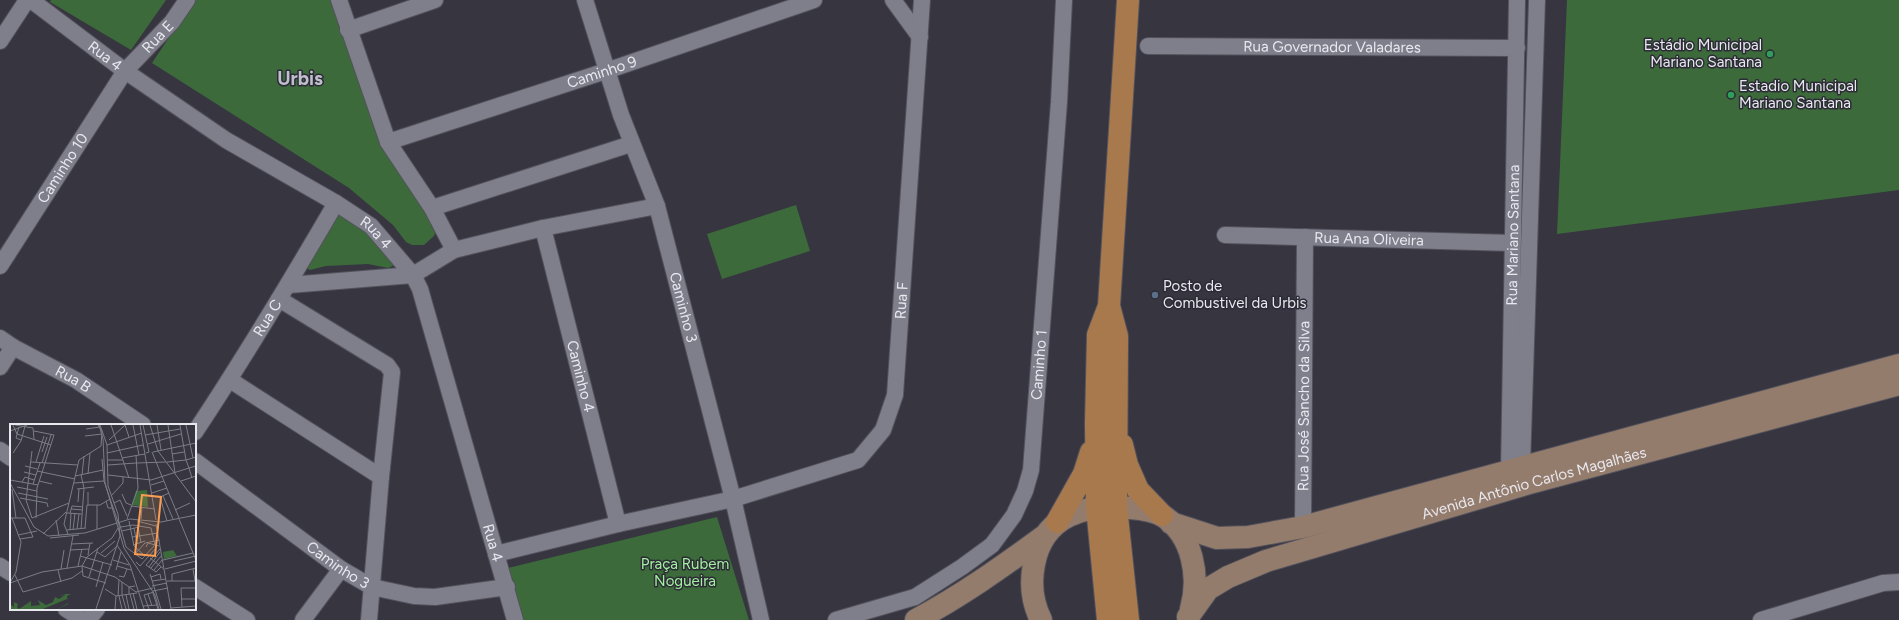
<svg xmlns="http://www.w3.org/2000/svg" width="1899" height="620" font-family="Figtree,sans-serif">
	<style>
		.green { fill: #3c6a3b }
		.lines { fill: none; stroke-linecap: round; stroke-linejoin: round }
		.minor-casing { stroke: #53525b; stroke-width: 18 }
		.secondary-casing { stroke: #53525b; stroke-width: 24 }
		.primary-casing { stroke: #53525b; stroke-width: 24 }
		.minor { stroke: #7f7e8b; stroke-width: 16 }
		.secondary { stroke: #947c6c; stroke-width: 22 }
		.primary { stroke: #a9794e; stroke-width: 22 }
		.leisure-dot { fill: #2e9e5b; stroke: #2c2b36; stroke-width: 1.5 }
		.service-dot { fill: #5c6f8a; stroke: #2c2b36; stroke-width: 1.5 }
		.labels { text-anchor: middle; stroke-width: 3; stroke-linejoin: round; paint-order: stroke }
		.street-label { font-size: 15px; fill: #e8e8ef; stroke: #2c2b36 }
		.poi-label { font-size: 15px; fill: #e8e8ef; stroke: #2c2b36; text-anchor: start }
		.park-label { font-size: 15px; fill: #a3f0a0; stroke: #2c2b36 }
		.district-label { font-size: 19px; font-weight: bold; fill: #c0bfcd; stroke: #2c2b36 }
		.inset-road { fill: none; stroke: #7d7d86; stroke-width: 1 }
		.view { fill: #fc9e52; fill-opacity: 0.15; stroke: #fc9e52; stroke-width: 2 }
		.inset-edge { fill: none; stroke: #e8e8ef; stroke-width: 2 }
	</style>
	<rect width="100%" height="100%" fill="#363540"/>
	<path class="green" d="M 51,0 L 166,0 L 131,50 L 50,2 Z
		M 194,0 L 331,0 L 381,136 L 436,230 L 434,236 L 424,245 L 412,245 L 406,242 L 393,225 L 349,188 L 152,63 Z
		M 1567,0 L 1899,0 L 1899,190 L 1557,234 Z
		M 347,202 L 397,264 L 388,268 L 368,264 L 326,266 L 310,270 L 303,266 Z
		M 796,205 L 810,251 L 722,279 L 707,234 Z
		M 717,517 L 749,620 L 519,620 L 504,569 Z"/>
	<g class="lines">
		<g class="minor-casing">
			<g id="minor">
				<path id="s1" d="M 31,0 L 125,71 L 226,140 L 336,203 L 371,226 L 413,275 L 420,289 L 515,620"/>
				<path d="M 339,0 L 388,142 L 432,208 L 454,250"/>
				<path id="s2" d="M 585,0 L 621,115 L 657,206 L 733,499 L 761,620"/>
				<path d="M 893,0 L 920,37"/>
				<path d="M 348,30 L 435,0"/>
				<path d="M 0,41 L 27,0"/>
				<path id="s3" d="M 1148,46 L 1517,48"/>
				<path id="s4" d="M 388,142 L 609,70 L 814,0"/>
				<path d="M 432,208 L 631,144"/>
				<path id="s5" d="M 543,228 L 618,524"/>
				<path id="s6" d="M 1225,235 L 1512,243"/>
				<path id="s7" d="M 0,266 L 125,71 L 172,22 L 187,0"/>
				<path d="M 289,285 L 413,275 L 454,250 L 543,228 L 657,206"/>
				<path d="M 279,299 L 387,365 L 392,372 L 381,477 L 369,620"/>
				<path id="s8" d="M 0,338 L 13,347 L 76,380 L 143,425"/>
				<path d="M 0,367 L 13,347"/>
				<path d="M 230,380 L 381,477"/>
				<path id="s9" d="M 195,432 C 245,357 291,280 336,203"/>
				<path d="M 0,450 L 11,458"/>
				<path id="s10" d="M 195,461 L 341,569 L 372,587 L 414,596 L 435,597 L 507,587"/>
				<path d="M 1522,467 L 1537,0"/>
				<path id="s11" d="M 1509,470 L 1517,0"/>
				<path id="s12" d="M 1303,527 L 1305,237"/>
				<path id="s13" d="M 496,554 L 618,524 L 733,499 L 858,460 L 883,430 L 895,395 L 922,0"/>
				<path d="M 0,566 L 11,573"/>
				<path d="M 195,587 L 247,620"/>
				<path d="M 66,609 L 83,620"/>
				<path d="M 88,620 L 97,609"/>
				<path d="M 303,620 L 341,569"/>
				<path id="s14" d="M 836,620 L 915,597 L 962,567 L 992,545 L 1014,515 L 1025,491 L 1031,470 L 1059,102 L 1064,0"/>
				<path d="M 1761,620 L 1883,583 L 1899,582"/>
			</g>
		</g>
		<g class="secondary-casing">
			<g id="secondary">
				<path d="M 1171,523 L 1217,538 L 1248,537 L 1303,527 L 1899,365"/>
				<path id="s15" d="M 1188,617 L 1208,589 L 1228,577 L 1266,561 L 1526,484 L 1899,384"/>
				<path d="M 916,620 C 961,596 1002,567 1043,537"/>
				<path d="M 1041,620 C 1032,602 1030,584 1034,564 C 1043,515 1086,503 1130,508 C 1141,509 1153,510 1163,516 C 1193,535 1200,577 1191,609"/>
			</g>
		</g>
		<g class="primary-casing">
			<path id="primary" d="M 1109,306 L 1117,336 L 1116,507 L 1128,620
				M 1122,445 L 1127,465 L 1138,490 L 1162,515
				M 1057,522 L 1084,474 L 1091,452
				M 1108,620 L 1097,507 L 1096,423 L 1098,335 L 1109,306 L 1128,0"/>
		</g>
		<use href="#minor" class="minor"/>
		<use href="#secondary" class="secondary"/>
		<use href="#primary" class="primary"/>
	</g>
	<g class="leisure-dot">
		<circle cx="1770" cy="54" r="4"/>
		<circle cx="1731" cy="95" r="4"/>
	</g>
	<circle class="service-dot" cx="1155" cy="295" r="4"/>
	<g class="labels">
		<g class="street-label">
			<text dy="5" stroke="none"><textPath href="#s7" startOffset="279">Rua E</textPath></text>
			<text dy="5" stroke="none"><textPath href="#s3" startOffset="184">Rua Governador Valadares</textPath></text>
			<text dy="5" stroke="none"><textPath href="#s1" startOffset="93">Rua 4</textPath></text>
			<text dy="5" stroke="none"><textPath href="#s4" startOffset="225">Caminho 9</textPath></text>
			<text dy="5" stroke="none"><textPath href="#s7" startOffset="116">Caminho 10</textPath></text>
			<text dy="5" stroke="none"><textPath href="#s1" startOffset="417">Rua 4</textPath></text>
			<text dy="5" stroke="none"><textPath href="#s11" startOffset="235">Rua Mariano Santana</textPath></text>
			<text dy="5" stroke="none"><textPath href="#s6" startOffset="144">Rua Ana Oliveira</textPath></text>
			<text dy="5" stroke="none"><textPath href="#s13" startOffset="545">Rua F</textPath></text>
			<text dy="5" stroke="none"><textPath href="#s2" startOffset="323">Caminho 3</textPath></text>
			<text dy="5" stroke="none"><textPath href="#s9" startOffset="135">Rua C</textPath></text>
			<text dy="5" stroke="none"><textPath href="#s14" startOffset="366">Caminho 1</textPath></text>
			<text dy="5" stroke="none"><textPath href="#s5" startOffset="153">Caminho 4</textPath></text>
			<text dy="5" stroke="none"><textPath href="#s8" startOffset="84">Rua B</textPath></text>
			<text dy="5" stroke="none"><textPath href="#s12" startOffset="121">Rua José Sancho da Silva</textPath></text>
			<text dy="5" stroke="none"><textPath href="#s15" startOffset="378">Avenida Antônio Carlos Magalhães</textPath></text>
			<text dy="5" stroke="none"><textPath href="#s1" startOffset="753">Rua 4</textPath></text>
			<text dy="5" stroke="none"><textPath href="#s10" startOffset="177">Caminho 3</textPath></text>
		</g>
		<g class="poi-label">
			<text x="1762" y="50" text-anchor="end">Estádio Municipal<tspan x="1762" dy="17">Mariano Santana</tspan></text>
			<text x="1739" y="91">Estadio Municipal<tspan x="1739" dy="17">Mariano Santana</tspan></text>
			<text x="1163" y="291">Posto de<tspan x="1163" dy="17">Combustivel da Urbis</tspan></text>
		</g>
		<g class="park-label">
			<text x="685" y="569">Praça Rubem<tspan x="685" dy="17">Nogueira</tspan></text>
		</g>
		<g class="district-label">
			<text x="300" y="85">Urbis</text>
		</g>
	</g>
	<g transform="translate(10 424)">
		<rect width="186" height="186" fill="#363540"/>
		<path d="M 137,66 L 138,83 L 122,81 L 126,67 ZM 163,126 L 167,132 L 154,135 L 153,128 ZM 56,170 L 61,170 L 57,172 L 58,180 L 48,185 L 58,179 L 57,175 L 33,185 L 0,185 L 0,180 L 4,183 L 4,178 L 8,180 L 7,183 L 9,185 L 21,177 L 21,182 L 30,181 L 28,176 L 36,181 L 43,178 L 45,173 L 49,175 L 55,171 L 49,172 Z" fill="#3c6a3b"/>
		<path class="inset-road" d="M 3,1 L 7,10 L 41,21M 5,1 L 23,4 L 24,15M 89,1 L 93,15 L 95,59 L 114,124 L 145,171 L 149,185M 101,1 L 119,54M 115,1 L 119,13M 123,1 L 129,31M 130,1 L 146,96M 133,1 L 139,28 L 136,29M 140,1 L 148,27 L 186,78M 147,1 L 151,26M 158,1 L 165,49M 176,1 L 183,34M 9,3 L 6,14 L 11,16M 76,5 L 90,3M 0,7 L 17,1M 24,7 L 44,11 L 27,64 L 26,94M 135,11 L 170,5M 75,12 L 92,10M 99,16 L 115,1M 138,20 L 171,10M 97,21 L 132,9M 22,27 L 16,76 L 22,94 L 59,79M 32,28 L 37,13M 142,28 L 169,94M 143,28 L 186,19M 3,29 L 11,17 L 15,2M 97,29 L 133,21M 162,30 L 174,28M 186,33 L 176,36 L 179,44 L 186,42M 112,34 L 135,30M 92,35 L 94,57 L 108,98M 98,36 L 113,36M 21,38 L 68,41M 26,38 L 34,12M 157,38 L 176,36 L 170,1M 32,39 L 41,11M 127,39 L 156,38M 98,41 L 126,39M 15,42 L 27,45M 27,47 L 65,55M 14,48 L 26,51M 78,50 L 80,29M 72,51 L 74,32M 98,51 L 141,56 L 179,44 L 182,54M 65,52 L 93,46M 0,56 L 28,61M 29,57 L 42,60M 171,57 L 186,52M 12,58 L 15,53 L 24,56M 0,59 L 24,103 L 38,112 L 75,109 L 120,95 L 151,98 L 186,91M 64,59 L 94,57M 23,60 L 30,39M 141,61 L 154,57M 7,63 L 27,67M 2,65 L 6,94M 67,65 L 84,63M 8,69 L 38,75M 142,69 L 157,64M 112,70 L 116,79 L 121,81M 101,72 L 113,59 L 113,53M 153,72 L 163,95M 10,74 L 37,79 L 38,83M 96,77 L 98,84 L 103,84M 68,78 L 69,65M 104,79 L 110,76 L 117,92M 78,81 L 78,68M 87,81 L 87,105M 121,82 L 145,85M 61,85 L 73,86M 165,86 L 180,79M 57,89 L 72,90M 60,89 L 62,82 L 73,83M 0,94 L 15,94M 117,95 L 128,64 L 126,31M 131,95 L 132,83M 169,95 L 186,136M 46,96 L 49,112M 119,97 L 124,122 L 135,132M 127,97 L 146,102M 157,97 L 150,73 L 159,69M 109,98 L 116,123 L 132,135 L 144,122 L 145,117M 146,100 L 161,185M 111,103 L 123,101 L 141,104 L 144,117M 128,103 L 131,119M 75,104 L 77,81 L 90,81 L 100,75M 124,104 L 127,120M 67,105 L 69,90M 71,105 L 74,64 L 71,51M 57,106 L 76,104M 60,106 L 61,89M 63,106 L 65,89M 112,107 L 129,103M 33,110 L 56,88M 58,110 L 54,100 L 69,36 L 91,22 L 92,7 L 88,1M 8,111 L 27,107M 122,113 L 148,109M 40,114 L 69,111M 10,115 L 23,113 L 15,94M 61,120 L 83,119M 107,121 L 120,141 L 134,185M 123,121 L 135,117M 136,123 L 138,119 L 149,122M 150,125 L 136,141 L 146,148 L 151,143M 60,126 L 79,125M 87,128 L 95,133 L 106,123M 91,129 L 105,117M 125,130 L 135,119 L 150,116M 78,131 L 80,119M 70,132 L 102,141M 140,134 L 154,145M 103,136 L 119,141M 153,136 L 183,129M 164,137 L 186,132M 126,138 L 130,142 L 146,124M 68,142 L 72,125M 107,142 L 121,146M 139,143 L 150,128M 57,144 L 63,112M 141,144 L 152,131M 51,145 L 54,126M 155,145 L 186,137M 183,145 L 185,157M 48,146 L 51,158M 106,146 L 111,128M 144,146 L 152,136M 140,150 L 151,185M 5,151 L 13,168 L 62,154 L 72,147M 109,152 L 114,153 L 117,145M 79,153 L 88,124M 141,153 L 150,150 L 151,155M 1,157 L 6,148 L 11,118 L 2,94M 142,157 L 156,155M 157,157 L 186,157M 162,157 L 162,150 L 186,144M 0,159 L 32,148 L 72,142 L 105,153 L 126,168M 96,159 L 73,152 L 72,142 L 77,133 L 102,114 L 108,104M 142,162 L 157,159M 86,163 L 93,138M 95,165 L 106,172M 143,167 L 158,164M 126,168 L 143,164M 123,169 L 127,185M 143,169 L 148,185M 119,170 L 119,163 L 125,162M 120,170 L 124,185M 138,170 L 142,182M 112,171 L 116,185M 112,171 L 112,158M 116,171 L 119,185M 106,172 L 127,169M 108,172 L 109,156M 109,172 L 112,185M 171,175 L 186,175M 133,182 L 147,181M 172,183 L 171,164 L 186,164M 161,184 L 186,182M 86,185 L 110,112 L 108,90 L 98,62 L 97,21 L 90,1M 105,185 L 106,172M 139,185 L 134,171 L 144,168"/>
		<path class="view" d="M 132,71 L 151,73 L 145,132 L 125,130 Z"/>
		<rect width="186" height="186" class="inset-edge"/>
	</g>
</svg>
